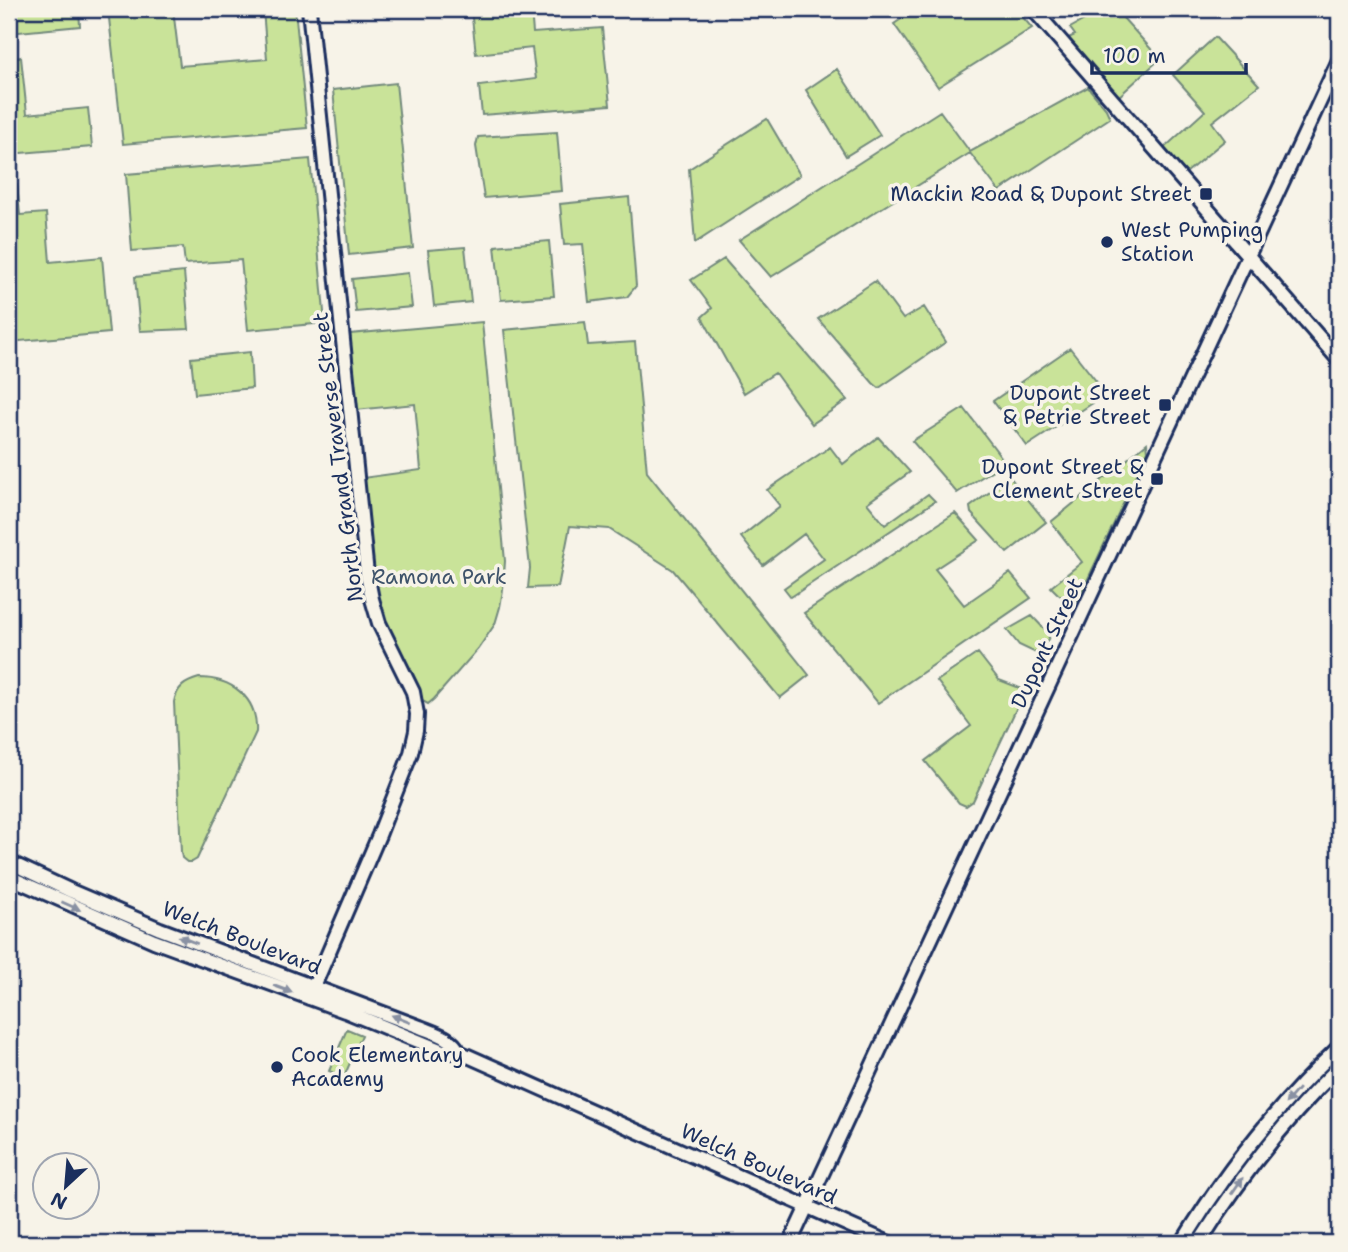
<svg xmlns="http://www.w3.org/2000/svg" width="1348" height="1252" font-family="'Shantell Sans',sans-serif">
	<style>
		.green { fill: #c9e399; stroke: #72897c; stroke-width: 2 }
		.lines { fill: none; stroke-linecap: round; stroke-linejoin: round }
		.secondary-casing { stroke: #1b2f5e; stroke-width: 18 }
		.secondary { stroke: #f7f3e8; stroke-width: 12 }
		.oneway { fill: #8991a3 }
		.poi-dot { fill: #1b2f5e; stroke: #f7f3e8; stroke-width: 2.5 }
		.labels { text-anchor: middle; stroke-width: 7; stroke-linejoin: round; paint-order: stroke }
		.poi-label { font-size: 21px; fill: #1b2f5e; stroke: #f7f3e8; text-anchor: end }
		.street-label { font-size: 21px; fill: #1b2f5e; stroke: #f7f3e8 }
		.park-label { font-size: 21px; fill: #3e536a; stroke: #f7f3e8 }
	</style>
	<rect width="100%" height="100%" fill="#f7f3e8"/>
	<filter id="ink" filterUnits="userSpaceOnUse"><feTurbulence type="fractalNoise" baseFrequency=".0143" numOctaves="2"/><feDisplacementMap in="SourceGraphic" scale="14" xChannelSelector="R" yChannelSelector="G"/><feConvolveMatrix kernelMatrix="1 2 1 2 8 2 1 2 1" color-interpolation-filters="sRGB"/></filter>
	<g filter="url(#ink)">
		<path class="green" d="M 9,9 L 79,9 L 80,26 L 9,33 Z
			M 108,9 L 173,9 L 180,66 L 267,59 L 263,9 L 295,9 L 307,128 L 123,144 Z
			M 471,9 L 531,9 L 533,33 L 602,28 L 610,105 L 482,115 L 479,86 L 536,79 L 532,48 L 476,54 Z
			M 916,9 L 1016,9 L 1032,28 L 938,87 L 894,24 Z
			M 1104,9 L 1115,9 L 1160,59 L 1117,98 L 1066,39 L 1075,35 L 1070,28 Z
			M 1215,37 L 1259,85 L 1212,122 L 1225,140 L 1186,173 L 1163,149 L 1205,111 L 1173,75 Z
			M 21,57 L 27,114 L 88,108 L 92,147 L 9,154 L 9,59 Z
			M 837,69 L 880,135 L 846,156 L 806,90 Z
			M 396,83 L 413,248 L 349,255 L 333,90 Z
			M 1088,87 L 1106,109 L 1110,118 L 999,191 L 970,153 L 771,277 L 739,240 L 940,111 L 970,152 Z
			M 767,119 L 800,175 L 695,243 L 689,169 Z
			M 557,132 L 562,191 L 484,198 L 476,146 L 478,137 Z
			M 310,159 L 325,323 L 248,330 L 241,260 L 185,264 L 183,247 L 132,251 L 126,174 Z
			M 17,184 L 20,215 L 46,213 L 50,262 L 102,257 L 109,333 L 9,342 L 9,185 Z
			M 629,197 L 636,286 L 627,297 L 589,302 L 583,244 L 564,245 L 560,204 Z
			M 549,241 L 554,296 L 501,300 L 495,246 Z
			M 465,247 L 471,302 L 434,306 L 428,250 Z
			M 724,259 L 847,400 L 812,424 L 775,373 L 744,393 L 702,317 L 712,308 L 691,280 Z
			M 184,272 L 189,329 L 140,331 L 135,277 Z
			M 408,273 L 412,307 L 356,312 L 352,279 Z
			M 875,281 L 903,319 L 924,307 L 946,342 L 879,388 L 873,383 L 818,319 Z
			M 482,322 L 505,561 L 503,590 L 500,607 L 495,624 L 478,649 L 434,699 L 428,704 C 418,700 418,686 413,677 C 403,658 390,639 383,618 C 368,573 367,524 362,478 L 421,470 L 415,404 L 356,410 L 350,334 Z
			M 585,322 L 588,345 L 635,342 L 647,472 L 809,675 L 780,698 L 673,570 L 609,529 L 570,526 L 558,587 L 528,588 L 530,568 L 504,330 Z
			M 1070,348 L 1100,386 L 1099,399 L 1027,446 L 993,401 Z
			M 250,352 L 252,388 L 195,394 L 191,358 Z
			M 964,408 L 1005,462 L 957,493 L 912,441 Z
			M 878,437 L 910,472 L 867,503 L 885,525 L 928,494 L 935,501 L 791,597 L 784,588 L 824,559 L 804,534 L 763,565 L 741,537 L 780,506 L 767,490 L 830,447 L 843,464 Z
			M 1147,443 L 1148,451 L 1078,600 L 1072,603 L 1058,594 L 1051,587 L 1082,562 L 1051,522 Z
			M 1010,477 L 1046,522 L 1007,553 L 971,513 L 970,507 Z
			M 955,513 L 979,540 L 935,569 L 964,605 L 1010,573 L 1031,598 L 878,703 L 804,613 Z
			M 1032,616 L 1050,635 L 1040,655 L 1019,645 L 1007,630 Z
			M 978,653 L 999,680 L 1025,690 L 973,801 L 966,806 L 959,803 L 925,761 L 971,726 L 937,681 Z
			M 199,678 C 231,678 258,697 256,732 L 197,859 L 192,862 L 187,862 L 182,858 L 181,852 L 174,702 C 177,687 185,682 199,678 Z
			M 347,1029 L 362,1035 L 344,1077 L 329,1071 Z"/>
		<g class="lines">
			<g class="secondary-casing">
				<path id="secondary" d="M 1033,9 L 1339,360
					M 9,862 L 71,891 L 160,929 L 420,1027 C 434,1033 452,1037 459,1052
					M 9,877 L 154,941 L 345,1011 L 445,1052 L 459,1052 L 889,1243
					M 309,998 L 379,835 L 411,753 L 416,731 L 417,714 L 413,692 L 379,623 L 372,599 L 367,574 L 309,9
					M 790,1243 L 1339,60
					M 1182,1243 C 1225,1172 1279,1104 1339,1047
					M 1199,1243 C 1239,1179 1285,1120 1339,1067"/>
			</g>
			<use href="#secondary" class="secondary"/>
		</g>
		<defs><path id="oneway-solid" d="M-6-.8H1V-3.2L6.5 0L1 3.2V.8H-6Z" transform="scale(1.75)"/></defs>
		<g class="oneway">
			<use href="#oneway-solid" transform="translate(71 906) rotate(24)"/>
			<use href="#oneway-solid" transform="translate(188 940) rotate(-159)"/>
			<use href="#oneway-solid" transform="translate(283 989) rotate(20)"/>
			<use href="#oneway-solid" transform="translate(401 1019) rotate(-158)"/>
			<use href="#oneway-solid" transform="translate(1292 1096) rotate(131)"/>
			<use href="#oneway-solid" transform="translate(1237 1186) rotate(-55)"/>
		</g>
	</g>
	<g class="poi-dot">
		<rect x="1199" y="187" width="14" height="14" rx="3.5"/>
		<circle cx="1107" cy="242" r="7"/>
		<rect x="1158" y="398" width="14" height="14" rx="3.5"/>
		<rect x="1150" y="472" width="14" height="14" rx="3.5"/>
		<circle cx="277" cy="1067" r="7"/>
	</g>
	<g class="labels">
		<g class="poi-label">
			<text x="1192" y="201">Mackin Road &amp; Dupont Street</text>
			<text x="1121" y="237" text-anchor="start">West Pumping<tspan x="1121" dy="24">Station</tspan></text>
			<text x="1151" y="400">Dupont Street<tspan x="1151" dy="24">&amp; Petrie Street</tspan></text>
			<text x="1143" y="474">Dupont Street &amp;<tspan x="1143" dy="24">Clement Street</tspan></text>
			<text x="291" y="1062" text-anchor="start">Cook Elementary<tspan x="291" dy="24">Academy</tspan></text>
		</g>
		<g class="street-label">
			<text transform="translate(338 457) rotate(-97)" y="7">North Grand Traverse Street</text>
			<text transform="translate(1047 643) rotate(-65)" y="7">Dupont Street</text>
			<text transform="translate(242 938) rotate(21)" y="7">Welch Boulevard</text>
			<text transform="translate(759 1164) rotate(24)" y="7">Welch Boulevard</text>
		</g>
		<g class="park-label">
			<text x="439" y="584">Ramona Park</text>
		</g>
	</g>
	<rect width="1348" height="1252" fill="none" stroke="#f7f3e8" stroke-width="35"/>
	<rect x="18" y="18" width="1313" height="1217" fill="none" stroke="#1b2f5e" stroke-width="2.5" filter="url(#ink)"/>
	<g transform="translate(66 1186) rotate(206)"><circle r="33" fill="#f7f3e8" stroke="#9fa5b1" stroke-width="2"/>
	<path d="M0-5L12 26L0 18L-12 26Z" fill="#1b2f5e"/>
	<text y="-10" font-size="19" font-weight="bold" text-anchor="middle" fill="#1b2f5e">N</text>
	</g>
	<path d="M1092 63v10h154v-10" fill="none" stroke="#1b2f5e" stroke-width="3.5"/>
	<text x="1103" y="63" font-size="21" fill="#1b2f5e" stroke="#f7f3e8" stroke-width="5" paint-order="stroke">100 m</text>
</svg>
